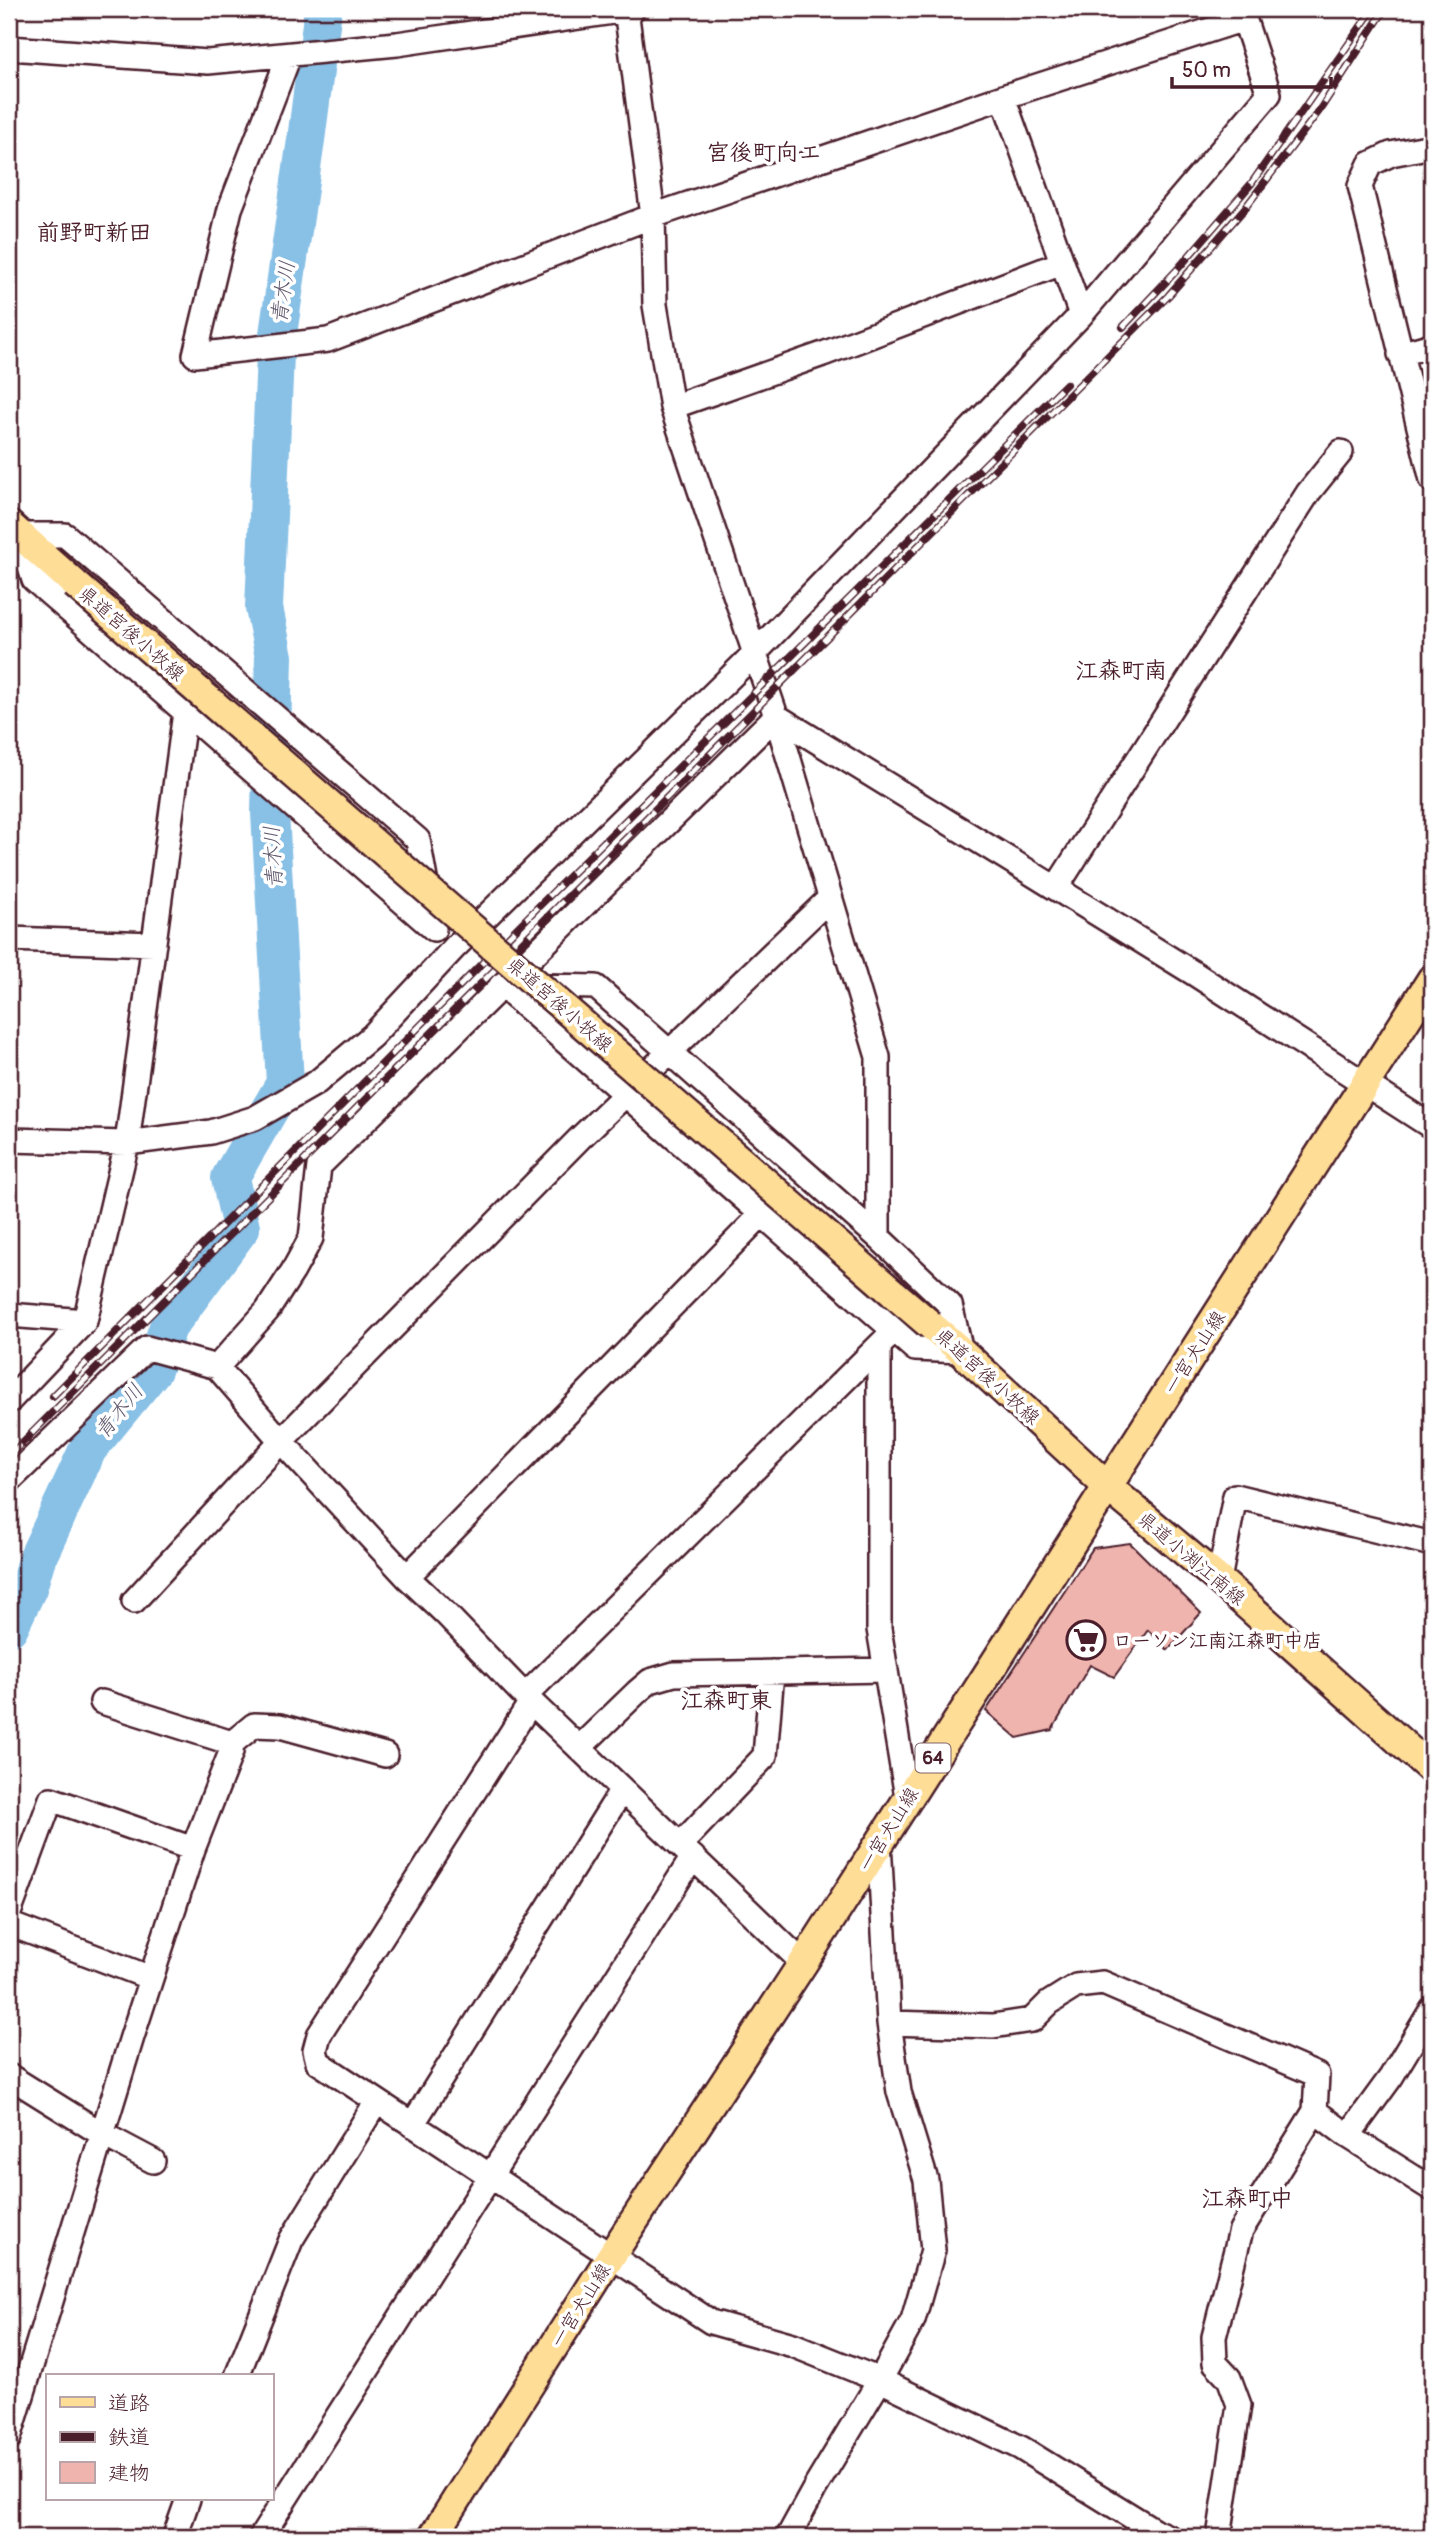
<svg xmlns="http://www.w3.org/2000/svg" width="1441" height="2546" font-family="Pangolin,'Klee One',sans-serif">
	<style>
		.lines { fill: none; stroke-linecap: round; stroke-linejoin: round }
		.river { stroke: #88c0e6; stroke-width: 38 }
		.building { fill: #efb4ae; stroke: #4a1f2b; stroke-width: 2 }
		.minor-casing { stroke: #4a1f2b; stroke-width: 28 }
		.major-casing { stroke: #4a1f2b; stroke-width: 33 }
		.minor { stroke: #fff; stroke-width: 23 }
		.major { stroke: #fedd96; stroke-width: 28 }
		.rail-casing { stroke: #4a1f2b; stroke-width: 8 }
		.rail { stroke: #fff; stroke-width: 5; stroke-dasharray: 16; stroke-linecap: butt }
		.major-bridge-casing { stroke: #4a1f2b; stroke-width: 33; stroke-linecap: butt }
		.major-bridge { stroke: #fedd96; stroke-width: 28 }
		.labels { text-anchor: middle; stroke-width: 7; stroke-linejoin: round; paint-order: stroke }
		.shield { fill: #fff; stroke: #80626b; stroke-width: 2 }
		.shield-label { font-size: 18px; font-weight: bold; fill: #4a1f2b }
		.street-label { font-size: 19px; fill: #4a1f2b; stroke: #fff }
		.poi-label { font-size: 19px; font-weight: bold; fill: #4a1f2b; stroke: #fff; text-anchor: start }
		.water-label { font-size: 21px; font-style: italic; fill: #60576c; stroke: #fff }
		.quarter-label { font-size: 23px; font-weight: bold; fill: #4a1f2b; stroke: #fff }
	</style>
	<rect width="100%" height="100%" fill="#fff"/>
	<filter id="ink" filterUnits="userSpaceOnUse"><feTurbulence type="fractalNoise" baseFrequency=".0143" numOctaves="2"/><feDisplacementMap in="SourceGraphic" scale="14" xChannelSelector="R" yChannelSelector="G"/><feConvolveMatrix kernelMatrix="1 2 1 2 8 2 1 2 1" color-interpolation-filters="sRGB"/></filter>
	<g filter="url(#ink)">
		<g class="lines">
			<path class="river" d="M 9,1628 L 28,1588 L 36,1561 L 88,1449 L 153,1370 L 168,1327 L 241,1228 L 230,1178 L 285,1083 L 270,813 L 274,657 L 264,608 L 275,355 L 306,140 L 323,9"/>
		</g>
		<path class="building" d="M 1130,1543 L 1201,1613 L 1168,1650 L 1148,1630 L 1114,1677 L 1090,1665 L 1052,1730 L 1017,1738 L 986,1711 L 1093,1548 Z"/>
		<g class="lines">
			<g class="minor-casing">
				<path id="minor" d="M 626,9 L 653,216 L 655,305 L 672,407 L 776,716 L 878,1057 L 878,1237
					M 9,48 L 208,62 L 397,44 L 633,9
					M 289,56 L 230,209 L 195,355 L 328,340 L 653,216 L 1003,97 L 1244,19
					M 1003,97 L 1081,315
					M 1432,146 L 1391,154 L 1370,164 L 1360,186 L 1432,480
					M 1400,354 L 1432,345
					M 672,407 L 823,354 L 1062,263
					M 20,535 L 65,535 L 418,840 L 434,929 L 34,580 Z
					M 776,716 L 319,1166 L 311,1238 L 293,1271 L 267,1311 L 217,1367 L 281,1441 L 407,1577 L 446,1614 L 525,1696 L 803,1963
					M 776,716 L 1195,974 L 1432,1127
					M 1056,888 L 1308,493 L 1341,452
					M 9,939 L 154,944
					M 501,985 L 596,987 L 878,1237 L 950,1305 L 961,1351 L 915,1349 Z
					M 9,1140 L 127,1143 L 211,1132 L 255,1118 L 316,1083 L 372,1036 L 455,947 L 754,654 L 1081,315 L 1269,94 L 1241,9
					M 9,1315 L 85,1321
					M 879,1348 L 879,1629 L 907,1797
					M 9,1401 L 85,1321 L 127,1143 L 185,712
					M 9,1481 L 147,1348 L 217,1367
					M 407,1577 L 761,1215
					M 1219,1580 L 1235,1496 L 1432,1544
					M 134,1601 L 281,1441 L 581,1137 L 829,899
					M 525,1696 L 894,1331
					M 102,1702 L 232,1743 L 231,1752 L 193,1849
					M 531,1702 L 319,2035 L 315,2050 L 318,2062 L 711,2322 L 793,2345 L 880,2380 L 1021,2448 L 1155,2531 L 1169,2537
					M 232,1743 L 254,1725 L 280,1726 L 385,1755
					M 579,1748 L 637,1692 L 650,1681 L 674,1674 L 886,1670
					M 680,1845 L 765,1756 L 772,1672
					M 9,1913 L 51,1799 L 193,1849 L 132,2037 L 9,2438
					M 9,1924 L 151,1978
					M 889,2023 L 993,2026 L 1032,2020 L 1049,2003 L 1076,1986 L 1103,1983 L 1317,2075 L 1315,2111 L 1241,2230 L 1214,2337 L 1215,2363 L 1229,2378 L 1239,2405 L 1219,2537
					M 9,2076 L 102,2134 L 153,2161
					M 1315,2111 L 1348,2136 L 1432,2189
					M 412,2125 L 622,1790
					M 1348,2136 L 1391,2077 L 1432,2009
					M 237,2376 L 291,2240 L 377,2101
					M 183,2537 L 176,2533 L 188,2499
					M 261,2537 L 693,1857
					M 788,2537 L 816,2486 L 880,2380 L 913,2320 L 933,2250 L 926,2180 L 899,2092 L 889,2023 L 879,1842"/>
			</g>
			<g class="major-casing">
				<path id="major" d="M 9,525 L 75,584
					M 893,1293 L 961,1351 L 1108,1487 L 1219,1580 L 1432,1770
					M 433,2537 L 611,2256 L 803,1963 L 1432,979"/>
			</g>
			<use href="#minor" class="minor"/>
			<use href="#major" class="major"/>
			<g class="rail-casing">
				<path id="rail" d="M 1123,327 L 1176,271 L 1251,184 L 1373,9
					M 53,1396 L 535,910 L 1066,384
					M 9,1456 L 1168,296 L 1245,208 L 1319,111 L 1385,9"/>
			</g>
			<use href="#rail" class="rail"/>
			<g class="major-bridge-casing">
				<path id="major-bridge" d="M 75,584 L 893,1293"/>
			</g>
			<use href="#major-bridge" class="major-bridge"/>
		</g>
	</g>
	<defs>
		<g id="supermarket-ring" transform="scale(2.0125)"><circle r="9.5" fill="#fff" stroke="#4a1f2b" stroke-width="1.5"/><path d="M-6-5.5h2.5l.6 2H6L4.5 2H-2.5L-4.4-4H-6ZM-1.5 3.2a1.3 1.3 0 1 0 .1 0ZM3 3.2a1.3 1.3 0 1 0 .1 0Z" fill="#4a1f2b"/></g>
	</defs>
	<g fill-rule="evenodd">
		<use href="#supermarket-ring" x="1086" y="1640"/>
	</g>
	<g class="labels">
		<rect class="shield" x="915.5" y="1743.5" width="35" height="29" rx="5"/>
		<g class="shield-label">
			<text x="933" y="1764">64</text>
		</g>
		<g class="street-label">
			<text transform="translate(132 633) rotate(41)" y="7">県道宮後小牧線</text>
			<text transform="translate(560 1004) rotate(41)" y="7">県道宮後小牧線</text>
			<text transform="translate(1194 1352) rotate(-57)" y="7">一宮犬山線</text>
			<text transform="translate(988 1376) rotate(42)" y="7">県道宮後小牧線</text>
			<text transform="translate(1192 1558) rotate(40)" y="7">県道小渕江南線</text>
			<text transform="translate(888 1829) rotate(-58)" y="7">一宮犬山線</text>
			<text transform="translate(580 2305) rotate(-58)" y="7">一宮犬山線</text>
		</g>
		<g class="poi-label">
			<text x="1113" y="1647">ローソン江南江森町中店</text>
		</g>
		<g class="water-label">
			<text transform="translate(283 292) rotate(-82)" y="7">青木川</text>
			<text transform="translate(273 857) rotate(-93)" y="7">青木川</text>
			<text transform="translate(119 1411) rotate(-51)" y="7">青木川</text>
		</g>
		<g class="quarter-label">
			<text x="764" y="160">宮後町向エ</text>
			<text x="94" y="240">前野町新田</text>
			<text x="1121" y="678">江森町南</text>
			<text x="726" y="1708">江森町東</text>
			<text x="1247" y="2206">江森町中</text>
		</g>
	</g>
	<rect width="1441" height="2546" fill="none" stroke="#fff" stroke-width="35"/>
	<rect x="18" y="18" width="1406" height="2511" fill="none" stroke="#4a1f2b" stroke-width="2.5" filter="url(#ink)"/>
	<rect x="46" y="2374" width="228" height="126" fill="#ffffff" stroke="#b7a5aa" stroke-width="2"/>
	<rect x="60" y="2397" width="35" height="10" fill="#fedd96" stroke="#b7a5aa" stroke-width="2"/>
	<text x="108" y="2410" font-size="21" fill="#4a1f2b">道路</text>
	<rect x="60" y="2432" width="35" height="10" fill="#4a1f2b" stroke="#b7a5aa" stroke-width="2"/>
	<text x="108" y="2444" font-size="21" fill="#4a1f2b">鉄道</text>
	<rect x="60" y="2462" width="35" height="21" fill="#efb4ae" stroke="#b7a5aa" stroke-width="2"/>
	<text x="108" y="2480" font-size="21" fill="#4a1f2b">建物</text>
	<path d="M1172 77v10h159v-10" fill="none" stroke="#4a1f2b" stroke-width="3.5"/>
	<text x="1182" y="77" font-size="21" fill="#4a1f2b" stroke="#ffffff" stroke-width="5" paint-order="stroke">50 m</text>
</svg>
